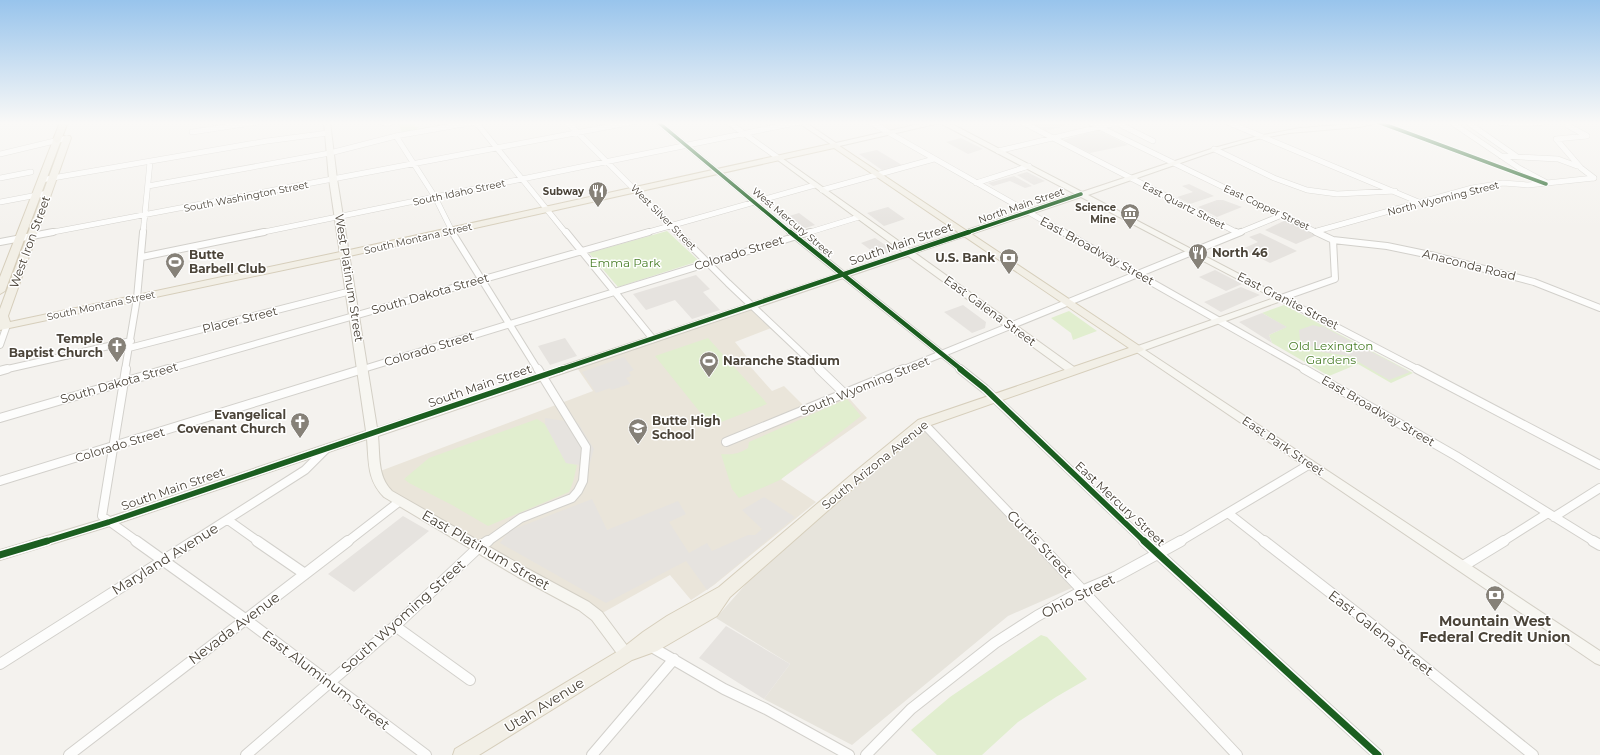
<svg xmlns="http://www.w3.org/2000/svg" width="1600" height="755" font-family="Montserrat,sans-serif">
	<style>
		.residential { fill: #e7e4dc }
		.commercial { fill: #f3ebdf }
		.education { fill: #eae5da }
		.green { fill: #e1eecf }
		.parking { fill: #e6e3df }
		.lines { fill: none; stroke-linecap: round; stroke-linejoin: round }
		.street-far3-casing { stroke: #d2d0cb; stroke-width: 6 }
		.street-far2-casing { stroke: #d2d0cb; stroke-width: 8 }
		.street-far1-casing { stroke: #d2d0cb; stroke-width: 10 }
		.street-casing { stroke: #d2d0cb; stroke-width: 12 }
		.secondary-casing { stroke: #d3cfc5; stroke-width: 2 }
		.primary-casing { stroke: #d6cebb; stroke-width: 2 }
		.highway-casing { stroke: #ccbfa9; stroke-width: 2 }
		.street-far3 { stroke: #fdfdfc; stroke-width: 5 }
		.street-far2 { stroke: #fdfdfc; stroke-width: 6 }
		.street-far1 { stroke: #fdfdfc; stroke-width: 8 }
		.street { stroke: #fdfdfc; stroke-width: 10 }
		.secondary { fill: #f7f6f1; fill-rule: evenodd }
		.primary { fill: #f2efe6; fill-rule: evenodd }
		.highway { fill: #ede8db; fill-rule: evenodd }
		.cycleway-far3-casing { stroke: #fff; stroke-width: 5.5 }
		.cycleway-far2-casing { stroke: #fff; stroke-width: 6 }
		.cycleway-far1-casing { stroke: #fff; stroke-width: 8 }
		.cycleway-casing { stroke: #fff; stroke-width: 10 }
		.cycleway-far3 { stroke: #1b5e20; stroke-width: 3.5 }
		.cycleway-far2 { stroke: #1b5e20; stroke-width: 4.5 }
		.cycleway-far1 { stroke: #1b5e20; stroke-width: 5.5 }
		.cycleway { stroke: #1b5e20; stroke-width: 7 }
		.labels { text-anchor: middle; stroke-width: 3; stroke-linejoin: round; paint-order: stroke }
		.far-poi-label { font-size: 10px; font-weight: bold; fill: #4b4439; stroke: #fff; text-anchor: end }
		.far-street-label { font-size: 10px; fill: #4b4439; stroke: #fff }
		.street-label { font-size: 12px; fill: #4b4439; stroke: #fff }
		.poi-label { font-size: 12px; font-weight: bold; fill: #4b4439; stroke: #fff; text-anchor: start }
		.park-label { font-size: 12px; fill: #4a7f2a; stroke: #fff }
		.near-street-label { font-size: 14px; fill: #4b4439; stroke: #fff }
		.near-poi-label { font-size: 14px; font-weight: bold; fill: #4b4439; stroke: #fff }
	</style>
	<rect width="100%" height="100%" fill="#f4f2ee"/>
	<path class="residential" d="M 924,425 L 1074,587 L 1008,616 L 852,745 L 764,699 L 790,664 L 716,618 L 753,576 Z"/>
	<path class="commercial" d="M 877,122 L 920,122 L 888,129 Z"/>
	<path class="education" d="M 751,305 L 774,327 L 735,342 L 752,363 L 749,365 L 772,391 L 784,386 L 807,409 L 845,394 L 867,418 L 781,479 L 816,502 L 714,585 L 691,600 L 670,575 L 597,616 L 381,487 L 375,473 L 593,391 L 575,365 Z"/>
	<path class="green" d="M 398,122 L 414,122 L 415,127 L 420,126 L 417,129 L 454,122 L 464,122 L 402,133 Z
		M 667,231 L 699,261 L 618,287 L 589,253 Z
		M 1284,305 L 1413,373 L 1391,383 L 1358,364 L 1329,376 L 1272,343 L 1269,335 L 1286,327 L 1262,313 Z
		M 1069,311 L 1097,331 L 1073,340 L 1071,333 L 1051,318 Z
		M 708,338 L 764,400 L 767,404 L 711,426 L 655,356 Z
		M 847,399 L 861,416 L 780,480 L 739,498 L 732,489 L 721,454 C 731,455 739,454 748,448 L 749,442 Z
		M 537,419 L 545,424 L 566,463 L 577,465 L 573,482 L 569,492 L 488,526 L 452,505 L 409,483 L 404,479 L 429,458 Z
		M 1041,635 L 1047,637 L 1087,679 L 1056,697 L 1018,722 L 982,755 L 937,755 L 911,730 L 950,697 Z"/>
	<path class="parking" d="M 1029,122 L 1059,122 L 1065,126 L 1045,131 Z
		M 1098,130 L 1128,145 L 1090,153 L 1063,140 Z
		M 961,138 L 983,149 L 968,154 L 946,142 Z
		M 877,150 L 902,165 L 882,170 L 859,154 Z
		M 1027,172 L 1045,181 L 1034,185 L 1017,175 Z
		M 1014,176 L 1032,186 L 1025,188 L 1010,181 L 993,186 L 988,183 Z
		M 1189,184 L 1214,196 L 1190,204 L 1177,197 L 1193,192 L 1182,186 Z
		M 1217,200 L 1223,200 L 1242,207 L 1217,217 L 1198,207 Z
		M 888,207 L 905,219 L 884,226 L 867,213 Z
		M 799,213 L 815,225 L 802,229 L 786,217 Z
		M 1286,220 L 1317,235 L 1296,244 L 1265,230 Z
		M 1260,233 L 1297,251 L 1270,263 L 1242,249 L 1258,242 L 1249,237 Z
		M 875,238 L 894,251 L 879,256 L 861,243 Z
		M 1215,270 L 1242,284 L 1226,291 L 1199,277 Z
		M 696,275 L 710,289 L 703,292 L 720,310 L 692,319 L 675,300 L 646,310 L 633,294 Z
		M 1241,287 L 1260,295 L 1221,312 L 1204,302 Z
		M 963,305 L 986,322 L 985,328 L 972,333 L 944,312 Z
		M 1262,313 L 1287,327 L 1269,335 L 1272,343 L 1239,322 Z
		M 1313,325 L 1320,327 L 1322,326 L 1410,372 L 1389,380 L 1357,361 L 1357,357 L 1321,352 L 1300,340 L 1299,330 Z
		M 565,338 L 577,356 L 550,365 L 538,346 Z
		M 624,357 L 634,370 L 629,372 L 631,376 L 626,378 L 630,384 L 611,390 L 610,388 L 596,393 L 582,372 Z
		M 545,418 L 578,423 L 594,449 L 589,466 L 566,463 L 545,424 Z
		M 764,497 L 795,517 L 707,590 L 686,561 L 606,603 L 500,543 L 509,531 L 592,499 L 607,530 L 678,501 L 686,514 L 669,522 L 689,553 L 707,543 L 712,551 L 748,535 L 755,535 L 762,529 L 742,510 Z
		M 403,516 L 429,531 L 354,592 L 328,574 Z
		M 726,626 L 790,664 L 764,699 L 699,658 Z"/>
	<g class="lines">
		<g class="street-far3-casing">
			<path id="street-far3" d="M 381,122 L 387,124 L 391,122
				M 473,122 L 479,126 L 566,233
				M 567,122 L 678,233
				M 658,122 L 791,233
				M 728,122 L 777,157
				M 870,122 L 1065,233
				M 1022,122 L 1238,233
				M 1089,122 L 1318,233
				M 1115,122 L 1153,141
				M 1227,122 L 1421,203
				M 1451,122 L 1519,168 L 1547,183
				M 1467,122 L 1516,156
				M 1495,122 L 1521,124 L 1547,122
				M 1566,122 L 1567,125 L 1587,136 L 1556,139 L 1581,168 L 1594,178
				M 192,132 L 257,122
				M 396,136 L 435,197 L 453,233
				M 1214,149 L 1274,178 L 1307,190 L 1337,194 L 1395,191
				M 998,151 L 1116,123
				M 0,154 L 67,138
				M 1501,156 L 1558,159 L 1577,166
				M 0,178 L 31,172
				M 41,180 L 267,141 L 328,133
				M 976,183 L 1029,166
				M 148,186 L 330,153 L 396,136 L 475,122
				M 822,190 L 934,159
				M 0,202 L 48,193
				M 1317,231 L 1472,188 L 1503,183 L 1528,185 L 1594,178
				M 48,233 L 633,122
				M 143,233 L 150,162
				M 259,233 L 800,122
				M 645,233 L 815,185
				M 807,233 L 859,217
				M 1238,233 L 1282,215"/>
		</g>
		<g class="street-far2-casing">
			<path id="street-far2" d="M 452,232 L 538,370
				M 566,232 L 653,339
				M 677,232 L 728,283 L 820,370
				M 790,232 L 962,370
				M 1063,232 L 1306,370
				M 1236,232 L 1238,233
				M 1333,240 L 1387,246 L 1435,256 L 1534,282 L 1600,308
				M 0,242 L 53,232
				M 142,257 L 264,232
				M 1281,298 L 1335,279 L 1333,240 L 1316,232
				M 1281,298 L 1419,370
				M 0,345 L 7,325
				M 129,348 L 351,291
				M 3,370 L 131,341
				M 125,370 L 137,298 L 143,232
				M 164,370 L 649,232
				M 360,370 L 810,232
				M 902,370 L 1241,232"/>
		</g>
		<g class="street-far1-casing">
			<path id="street-far1" d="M 126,369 L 102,516 L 138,542
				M 819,369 L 845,394
				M 960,369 L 985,389 L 1145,542
				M 1304,369 L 1456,456 L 1595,542
				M 1417,369 L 1600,465
				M 0,371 L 7,369
				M 0,418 L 168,369
				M 923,423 L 1037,542
				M 726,442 L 904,369
				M 0,481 L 363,369
				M 1228,513 L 1265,542
				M 1554,517 L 1600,488
				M 228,520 L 259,542
				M 192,542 L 305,470 L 326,449
				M 347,542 L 400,501
				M 487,542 L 521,518 L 572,498 L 578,491 L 583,481 L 586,447 L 538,369
				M 1179,542 L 1310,464
				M 1502,542 L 1548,513"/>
		</g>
		<g class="street-casing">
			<path id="street" d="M 136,541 L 245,619 L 426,755
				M 257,541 L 305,574
				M 1036,541 L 1237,755
				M 1144,541 L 1378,755
				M 1264,541 L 1376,628 L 1533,755
				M 1593,541 L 1600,545
				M 1463,566 L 1504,541
				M 395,626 L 470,680
				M 650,646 L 724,689 L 766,709 L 849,755
				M 0,664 L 194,541
				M 69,755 L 348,541
				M 246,755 L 395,626 L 479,547 L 488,541
				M 592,755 L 674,659
				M 866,755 L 911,709 L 995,643 L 1037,616 L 1084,590 L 1117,576 L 1181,541"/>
		</g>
		<g class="secondary-casing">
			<path id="secondary" d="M 324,122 L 330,122 L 337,179 L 377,428 L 903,252 L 775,158 L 775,156 L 779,156 L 910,249 L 1075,194 L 940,123 L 835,147 L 797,122 L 805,122 L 836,143 L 928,122 L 948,122 L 1082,192 L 1214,148 L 1258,136 L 1300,128 L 1382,122 L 1359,127 L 1289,133 L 1258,139 L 1218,150 L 1088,195 L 1285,298 L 1284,300 L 1145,350 L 1600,651 L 1600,665 L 1595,663 L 1135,351 L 1133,349 L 1135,347 L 1274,298 L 1081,197 L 915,253 L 1077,369 L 1078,371 L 1077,373 L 1069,373 L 908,256 L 378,436 C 380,455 377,476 392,491 L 528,569 L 589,602 L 602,612 L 631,651 L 633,655 L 631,659 L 626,661 L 621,659 L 592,620 L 579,610 L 518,577 L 384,497 C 367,480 369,462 367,439 L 113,525 L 0,560 L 0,550 L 107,518 L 366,431 L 329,179 Z"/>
		</g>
		<g class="primary-casing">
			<path id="primary" d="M 64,136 L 70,136 L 71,138 L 8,316 L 10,322 L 345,251 L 835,143 L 1144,349 L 1142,351 L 928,426 L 867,476 L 730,597 L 717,616 L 657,651 L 632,660 L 479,755 L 453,755 L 455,749 L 620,650 L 643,632 L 667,616 L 719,587 L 857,470 L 918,420 L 1129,348 L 834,148 L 345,257 L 0,330 L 0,309 Z
				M 54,138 L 60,138 L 61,140 L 5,291 L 0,294 L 0,277 Z"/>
		</g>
		<g class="highway-casing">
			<path id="highway" d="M 60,122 L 68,122 L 61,140 L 57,143 L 53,140 Z"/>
		</g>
		<use href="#street-far3" class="street-far3"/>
		<use href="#street-far2" class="street-far2"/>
		<use href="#street-far1" class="street-far1"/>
		<use href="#street" class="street"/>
		<use href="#secondary" class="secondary"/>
		<use href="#primary" class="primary"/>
		<use href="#highway" class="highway"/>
		<g class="cycleway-far3-casing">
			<path id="cycleway-far3" d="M 658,122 L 791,233
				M 1378,122 L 1546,184
				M 966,233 L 1081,194"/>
		</g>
		<g class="cycleway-far2-casing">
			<path id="cycleway-far2" d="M 790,232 L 962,370
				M 559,370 L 969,232"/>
		</g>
		<g class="cycleway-far1-casing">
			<path id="cycleway-far1" d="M 960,369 L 985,389 L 1145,542
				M 44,542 L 109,522 L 562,369"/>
		</g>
		<g class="cycleway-casing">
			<path id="cycleway" d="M 1144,541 L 1378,755
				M 0,555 L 47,541"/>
		</g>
		<use href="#cycleway-far3" class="cycleway-far3"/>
		<use href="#cycleway-far2" class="cycleway-far2"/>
		<use href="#cycleway-far1" class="cycleway-far1"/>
		<use href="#cycleway" class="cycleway"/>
	</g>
	<linearGradient id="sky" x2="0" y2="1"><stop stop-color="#98c4ec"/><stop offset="0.54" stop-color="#faf9f7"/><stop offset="1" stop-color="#faf9f7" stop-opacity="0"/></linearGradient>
	<rect width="1600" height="228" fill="url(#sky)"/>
	<defs>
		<g id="restaurant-pin" transform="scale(1)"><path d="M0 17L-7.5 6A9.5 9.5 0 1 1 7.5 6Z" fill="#868178" stroke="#fff"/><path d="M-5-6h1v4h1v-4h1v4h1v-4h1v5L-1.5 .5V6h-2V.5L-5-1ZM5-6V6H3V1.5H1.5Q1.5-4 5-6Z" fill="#fff"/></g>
		<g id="museum-pin" transform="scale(1)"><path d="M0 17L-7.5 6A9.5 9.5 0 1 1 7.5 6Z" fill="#868178" stroke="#fff"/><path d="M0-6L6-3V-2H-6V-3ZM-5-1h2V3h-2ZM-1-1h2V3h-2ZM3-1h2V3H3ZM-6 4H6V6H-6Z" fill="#fff"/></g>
		<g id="bank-pin" transform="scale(1)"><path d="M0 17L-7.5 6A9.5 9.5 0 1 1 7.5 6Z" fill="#868178" stroke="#fff"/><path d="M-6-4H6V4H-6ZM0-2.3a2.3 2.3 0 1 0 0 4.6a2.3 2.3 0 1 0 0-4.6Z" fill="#fff"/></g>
		<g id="stadium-pin" transform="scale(1)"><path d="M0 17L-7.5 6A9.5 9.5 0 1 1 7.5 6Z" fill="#868178" stroke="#fff"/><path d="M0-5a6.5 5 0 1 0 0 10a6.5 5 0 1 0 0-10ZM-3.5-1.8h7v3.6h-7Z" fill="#fff"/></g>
		<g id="church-pin" transform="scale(1)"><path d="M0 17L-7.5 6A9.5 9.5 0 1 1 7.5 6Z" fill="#868178" stroke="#fff"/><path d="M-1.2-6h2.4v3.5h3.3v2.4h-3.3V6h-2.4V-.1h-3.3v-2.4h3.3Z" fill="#fff"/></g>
		<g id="school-pin" transform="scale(1)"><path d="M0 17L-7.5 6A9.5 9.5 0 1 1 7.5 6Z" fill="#868178" stroke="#fff"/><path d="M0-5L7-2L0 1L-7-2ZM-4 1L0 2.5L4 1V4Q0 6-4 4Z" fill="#fff"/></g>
	</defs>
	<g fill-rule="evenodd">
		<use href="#restaurant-pin" x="598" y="191"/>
		<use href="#museum-pin" x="1130" y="213"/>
		<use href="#restaurant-pin" x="1198" y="253"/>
		<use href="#bank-pin" x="1009" y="258"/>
		<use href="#stadium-pin" x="175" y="262"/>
		<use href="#church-pin" x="117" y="346"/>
		<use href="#stadium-pin" x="709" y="361"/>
		<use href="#church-pin" x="300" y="422"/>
		<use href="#school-pin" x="638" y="428"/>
		<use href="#bank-pin" x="1495" y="595"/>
	</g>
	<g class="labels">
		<g class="far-poi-label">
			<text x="584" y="195">Subway</text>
			<text x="1116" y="211">Science<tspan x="1116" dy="12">Mine</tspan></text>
		</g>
		<g class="far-street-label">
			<text transform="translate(459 192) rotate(-12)" y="4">South Idaho Street</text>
			<text transform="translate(246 196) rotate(-11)" y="4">South Washington Street</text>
			<text transform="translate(1443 198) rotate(-14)" y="4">North Wyoming Street</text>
			<text transform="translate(1021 205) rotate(-19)" y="4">North Main Street</text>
			<text transform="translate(1184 205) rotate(27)" y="4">East Quartz Street</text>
			<text transform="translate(1267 207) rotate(25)" y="4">East Copper Street</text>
			<text transform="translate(664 217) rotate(45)" y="4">West Silver Street</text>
			<text transform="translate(793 222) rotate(40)" y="4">West Mercury Street</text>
			<text transform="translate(418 238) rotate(-13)" y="4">South Montana Street</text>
			<text transform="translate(101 305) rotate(-12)" y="4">South Montana Street</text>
		</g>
		<g class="street-label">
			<text transform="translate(30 242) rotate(-70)" y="4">West Iron Street</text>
			<text transform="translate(901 244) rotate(-19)" y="4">South Main Street</text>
			<text transform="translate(1097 251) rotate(29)" y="4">East Broadway Street</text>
			<text transform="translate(739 253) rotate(-17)" y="4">Colorado Street</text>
			<text transform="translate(1469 265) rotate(14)" y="4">Anaconda Road</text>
			<text transform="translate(349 278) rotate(81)" y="4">West Platinum Street</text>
			<text transform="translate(430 294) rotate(-16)" y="4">South Dakota Street</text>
			<text transform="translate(1288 301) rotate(27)" y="4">East Granite Street</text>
			<text transform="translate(990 311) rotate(36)" y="4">East Galena Street</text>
			<text transform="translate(240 320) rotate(-14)" y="4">Placer Street</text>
			<text transform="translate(429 349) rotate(-17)" y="4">Colorado Street</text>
			<text transform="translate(119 383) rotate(-16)" y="4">South Dakota Street</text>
			<text transform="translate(480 386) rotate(-19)" y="4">South Main Street</text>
			<text transform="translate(865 386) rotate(-22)" y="4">South Wyoming Street</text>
			<text transform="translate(1378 411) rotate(30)" y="4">East Broadway Street</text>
			<text transform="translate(120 445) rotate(-17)" y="4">Colorado Street</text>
			<text transform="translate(1283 446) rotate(34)" y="4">East Park Street</text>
			<text transform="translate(875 465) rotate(-39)" y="4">South Arizona Avenue</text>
			<text transform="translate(173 489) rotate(-19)" y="4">South Main Street</text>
			<text transform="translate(1120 504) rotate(43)" y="4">East Mercury Street</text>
		</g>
		<g class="poi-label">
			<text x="1212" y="257">North 46</text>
			<text x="189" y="259">Butte<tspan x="189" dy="14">Barbell Club</tspan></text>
			<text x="995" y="262" text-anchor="end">U.S. Bank</text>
			<text x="103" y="343" text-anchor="end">Temple<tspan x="103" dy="14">Baptist Church</tspan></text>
			<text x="723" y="365">Naranche Stadium</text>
			<text x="286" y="419" text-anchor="end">Evangelical<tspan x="286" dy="14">Covenant Church</tspan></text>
			<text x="652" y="425">Butte High<tspan x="652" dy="14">School</tspan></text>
		</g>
		<g class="park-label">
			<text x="625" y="267">Emma Park</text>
			<text x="1331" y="350">Old Lexington<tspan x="1331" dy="14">Gardens</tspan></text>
		</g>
		<g class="near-street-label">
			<text transform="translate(1040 544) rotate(46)" y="5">Curtis Street</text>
			<text transform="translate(486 550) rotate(30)" y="5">East Platinum Street</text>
			<text transform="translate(165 559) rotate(-32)" y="5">Maryland Avenue</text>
			<text transform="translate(1078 596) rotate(-27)" y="5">Ohio Street</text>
			<text transform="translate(403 616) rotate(-42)" y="5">South Wyoming Street</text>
			<text transform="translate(234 628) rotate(-37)" y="5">Nevada Avenue</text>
			<text transform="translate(1381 633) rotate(38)" y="5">East Galena Street</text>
			<text transform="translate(326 680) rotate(37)" y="5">East Aluminum Street</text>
			<text transform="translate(544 705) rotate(-32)" y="5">Utah Avenue</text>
		</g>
		<g class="near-poi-label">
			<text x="1495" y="626">Mountain West<tspan x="1495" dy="16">Federal Credit Union</tspan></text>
		</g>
	</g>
</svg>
